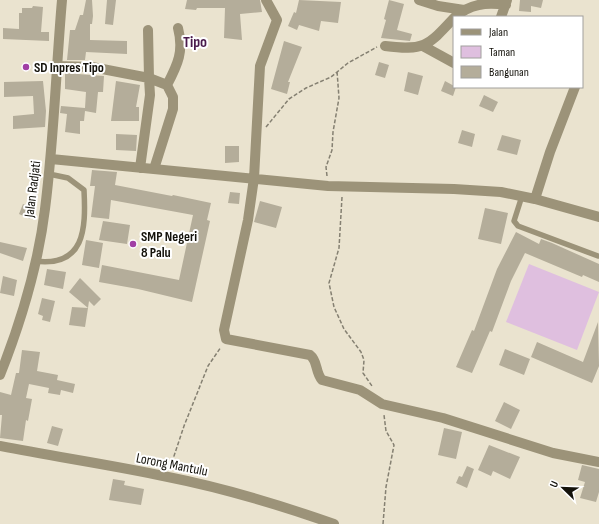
<svg xmlns="http://www.w3.org/2000/svg" width="599" height="524" font-family="'Sofia Sans Condensed',sans-serif">
	<style>
		.green { fill: #dfbfdf }
		.building { fill: #b4ad9a }
		.lines { fill: none; stroke-linecap: round; stroke-linejoin: round }
		.path { stroke: #858072; stroke-width: 1.5; stroke-dasharray: 4 2; stroke-linecap: butt }
		.lane { stroke: #9c9379; stroke-width: 5.5 }
		.street { stroke: #9c9379; stroke-width: 10 }
		.poi-dot { fill: #a13fa5; stroke: #fff; stroke-width: 1.5 }
		.labels { text-anchor: middle; stroke-width: 4; stroke-linejoin: round; paint-order: stroke }
		.poi-label { font-size: 14px; font-weight: bold; fill: #14120b; stroke: #fff; text-anchor: start }
		.street-label { font-size: 14px; fill: #14120b; stroke: #fff }
		.quarter-label { font-size: 16px; font-weight: bold; fill: #4a1b4c; stroke: #fff }
	</style>
	<rect width="100%" height="100%" fill="#eae3cf"/>
	<path class="green" d="M 529,264 L 599,292 L 577,350 L 506,322 Z"/>
	<path class="building" d="M 86,0 L 92,0 L 93,16 L 92,24 L 90,24 L 90,40 L 127,41 L 127,54 L 86,52 L 85,60 L 67,60 L 70,30 L 75,30 L 80,15 L 83,15 Z
		M 107,0 L 116,0 L 113,25 L 105,24 Z
		M 187,0 L 260,0 L 262,12 L 240,14 L 242,40 L 224,38 L 225,8 L 197,8 L 196,10 L 185,9 Z
		M 299,0 L 341,2 L 338,23 L 321,21 L 319,31 L 299,25 L 297,30 L 288,26 L 294,12 L 296,13 Z
		M 389,0 L 404,4 L 397,30 L 412,34 L 410,41 L 381,38 L 386,20 L 384,19 Z
		M 520,0 L 543,0 L 541,8 L 531,6 L 531,12 L 519,11 Z
		M 33,6 L 43,7 L 41,32 L 49,32 L 49,41 L 3,39 L 3,28 L 19,29 L 19,13 L 22,13 L 22,8 L 32,8 Z
		M 284,41 L 302,47 L 288,82 L 290,82 L 287,94 L 271,89 Z
		M 379,62 L 389,65 L 385,78 L 375,75 Z
		M 408,72 L 423,76 L 418,95 L 404,91 Z
		M 65,73 L 104,76 L 103,92 L 98,92 L 96,113 L 85,111 L 84,121 L 80,121 L 80,134 L 65,132 L 67,114 L 60,113 L 61,106 L 85,108 L 86,92 L 65,89 Z
		M 43,81 L 46,111 L 45,127 L 13,129 L 13,116 L 34,114 L 33,96 L 4,97 L 4,82 Z
		M 116,81 L 140,85 L 136,107 L 139,107 L 139,121 L 111,121 Z
		M 445,81 L 456,87 L 453,96 L 441,91 Z
		M 484,95 L 498,102 L 493,112 L 479,106 Z
		M 462,130 L 475,134 L 472,147 L 458,143 Z
		M 116,134 L 137,135 L 136,151 L 116,150 Z
		M 502,135 L 521,140 L 517,155 L 497,150 Z
		M 225,146 L 239,146 L 239,162 L 225,163 Z
		M 92,170 L 117,172 L 115,185 L 172,196 L 173,195 L 211,203 L 207,220 L 210,221 L 192,302 L 138,289 L 99,282 L 102,265 L 179,280 L 193,215 L 111,200 L 109,219 L 91,217 L 95,186 L 90,186 Z
		M 230,192 L 240,193 L 239,204 L 228,203 Z
		M 260,201 L 282,207 L 276,228 L 254,222 Z
		M 23,204 L 34,209 L 30,219 L 19,214 Z
		M 485,208 L 508,213 L 501,244 L 478,239 Z
		M 103,221 L 130,225 L 127,244 L 99,240 Z
		M 516,232 L 539,244 L 541,239 L 552,243 L 599,264 L 599,282 L 583,275 L 582,277 L 525,253 L 511,281 L 492,332 L 490,331 L 472,373 L 456,367 L 472,330 L 474,331 L 497,269 Z
		M 86,240 L 103,243 L 99,268 L 82,265 Z
		M 0,242 L 27,248 L 23,261 L 0,253 Z
		M 47,269 L 66,272 L 63,289 L 44,285 Z
		M 3,276 L 17,280 L 14,296 L 0,293 Z
		M 80,278 L 101,299 L 94,306 L 89,301 L 88,308 L 69,292 Z
		M 42,298 L 55,301 L 50,322 L 42,320 L 43,316 L 38,314 Z
		M 72,307 L 88,308 L 85,327 L 69,325 Z
		M 598,322 L 599,366 L 592,383 L 531,357 L 537,342 L 583,362 Z
		M 505,349 L 530,359 L 524,375 L 499,365 Z
		M 22,350 L 40,352 L 37,371 L 58,375 L 57,380 L 75,384 L 73,393 L 61,390 L 60,395 L 48,393 L 49,388 L 29,384 L 26,398 L 32,399 L 28,421 L 26,420 L 23,441 L 0,438 L 2,415 L 0,415 L 0,392 L 11,395 L 16,373 L 19,373 Z
		M 504,402 L 520,410 L 511,429 L 495,421 Z
		M 52,426 L 63,429 L 58,446 L 47,443 Z
		M 444,428 L 462,432 L 456,459 L 438,455 Z
		M 489,445 L 520,457 L 510,479 L 493,471 L 491,476 L 478,470 Z
		M 582,465 L 599,469 L 599,492 L 596,502 L 580,498 L 585,482 L 578,480 Z
		M 467,466 L 474,469 L 467,488 L 456,483 L 459,476 L 462,477 Z
		M 113,479 L 125,481 L 124,485 L 144,489 L 141,505 L 109,500 Z"/>
	<g class="lines">
		<path class="path" d="M 266,127 L 289,99 L 306,88 L 331,77 L 348,63 L 377,47
			M 327,176 L 326,167 L 332,150 L 333,132 L 339,98 L 337,71
			M 342,197 L 339,248 L 329,283 L 334,307 L 344,329 L 361,352 L 364,360 L 363,373 L 372,386
			M 170,468 L 184,426 L 208,366 L 221,347
			M 383,524 L 386,487 L 394,445 L 386,431 L 384,415"/>
		<path class="lane" d="M 522,196 L 514,221 L 518,226 L 598,256
			M 34,261 C 85,268 86,229 84,190 L 68,178 L 49,174"/>
		<path class="street" d="M 266,0 L 277,20 L 260,66 L 254,178 L 248,220 L 224,330 L 226,339 L 310,355 C 318,361 315,372 322,380 L 360,390 L 382,404 L 443,418 L 553,453 L 599,462
			M 419,0 L 438,6 L 464,10
			M 455,17 C 470,4 486,2 506,5
			M 501,17 L 507,0
			M 148,30 L 149,78 L 167,85 L 173,97 L 173,109 L 154,169
			M 385,46 C 424,51 428,46 454,18
			M 423,46 L 454,63
			M 57,66 L 92,67 L 149,78 L 150,95 L 140,168
			M 167,85 C 178,64 184,51 178,28
			M 51,159 L 328,186 L 454,189 L 501,192 L 535,199 L 599,217
			M 535,199 L 550,152 L 575,87
			M 0,375 C 21,322 38,266 45,209 C 54,139 56,69 62,0
			M 0,446 C 56,457 112,465 168,477 C 224,488 280,505 334,524"/>
	</g>
	<g class="poi-dot">
		<circle cx="26" cy="67" r="4"/>
		<circle cx="133" cy="244" r="4"/>
	</g>
	<g class="labels">
		<g class="poi-label">
			<text x="34" y="72">SD Inpres Tipo</text>
			<text x="141" y="241">SMP Negeri<tspan x="141" dy="16">8 Palu</tspan></text>
		</g>
		<g class="street-label">
			<text transform="translate(32 189) rotate(-83)" y="5">Jalan Radjati</text>
			<text transform="translate(172 464) rotate(11)" y="5">Lorong Mantulu</text>
		</g>
		<g class="quarter-label">
			<text x="195" y="47">Tipo</text>
		</g>
	</g>
	<rect x="453" y="16" width="130" height="72" fill="#ffffff" stroke="#a1a09d"/>
	<rect x="461" y="29" width="20" height="6" fill="#9c9379" stroke="#a1a09d"/>
	<text x="489" y="36" font-size="12" fill="#14120b">Jalan</text>
	<rect x="461" y="46" width="20" height="12" fill="#dfbfdf" stroke="#a1a09d"/>
	<text x="489" y="56" font-size="12" fill="#14120b">Taman</text>
	<rect x="461" y="66" width="20" height="12" fill="#b4ad9a" stroke="#a1a09d"/>
	<text x="489" y="76" font-size="12" fill="#14120b">Bangunan</text>
	<g transform="translate(563 488) rotate(293)" stroke="#ffffff" stroke-width="3" paint-order="stroke">
	<path d="M0-3L7 15L0 10L-7 15Z" fill="#14120b"/>
	<text y="-6" font-size="11" font-weight="bold" text-anchor="middle" fill="#14120b">U</text>
	</g>
</svg>
